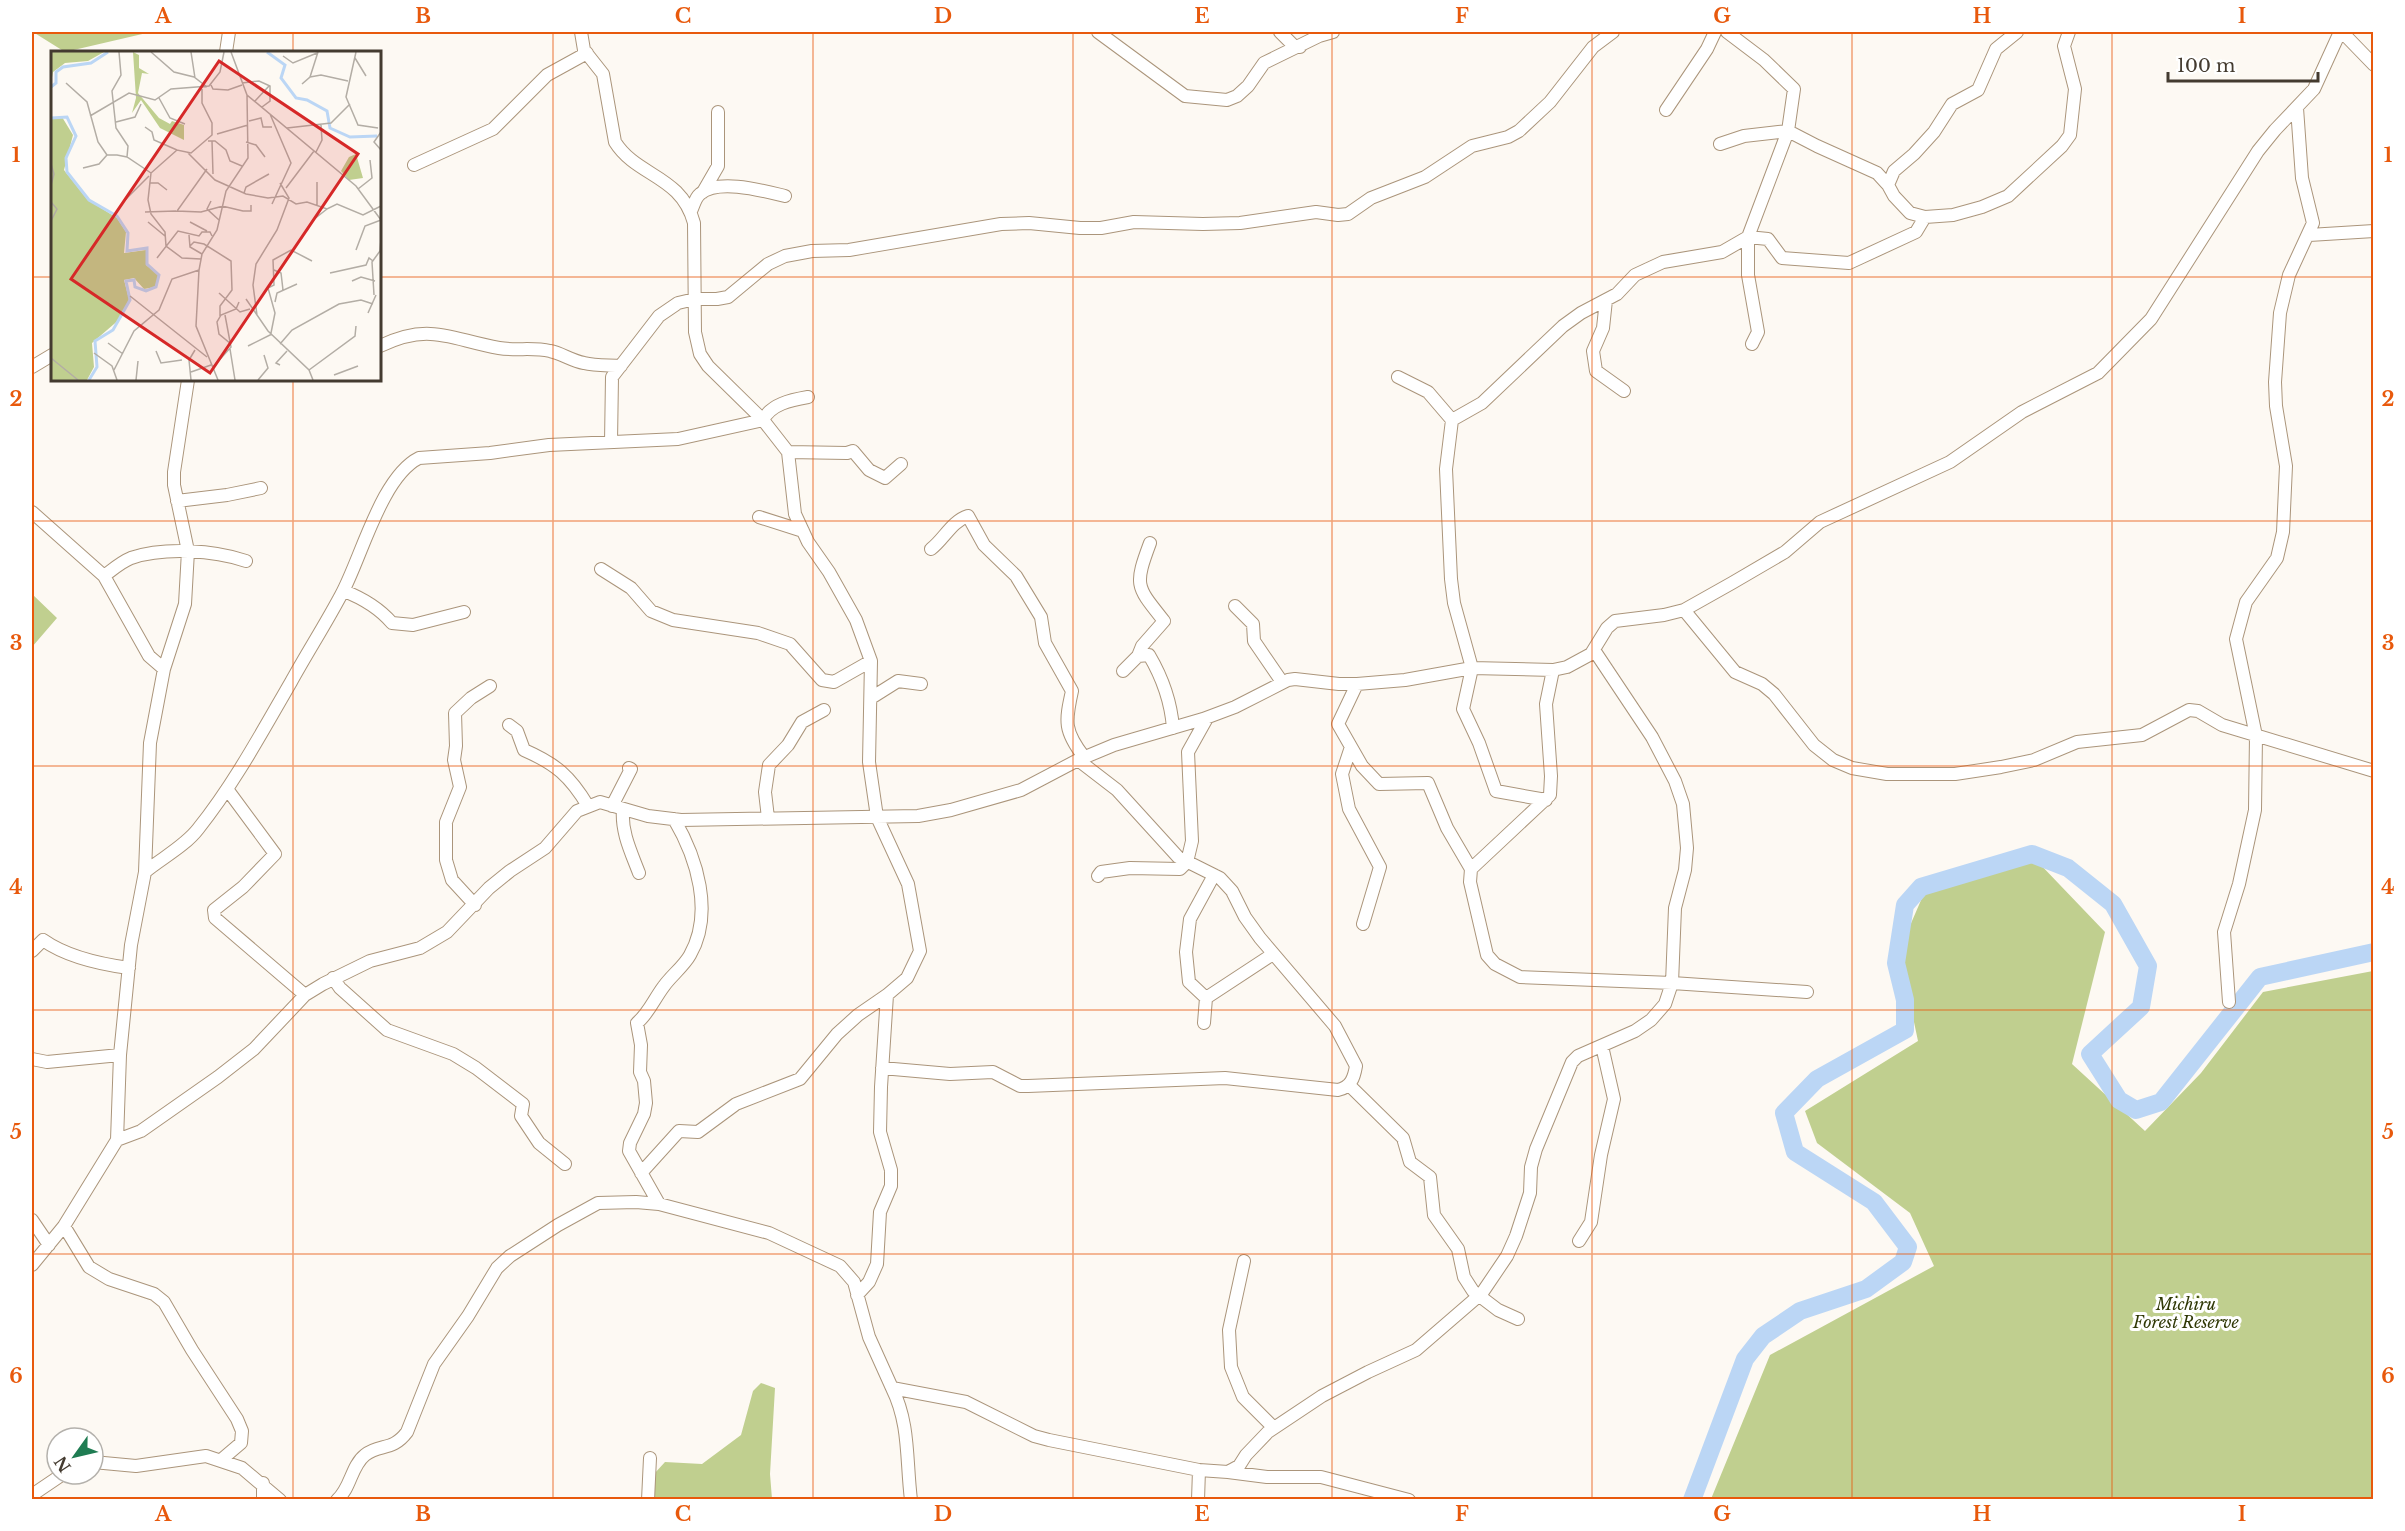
<svg xmlns="http://www.w3.org/2000/svg" width="2405" height="1531" font-family="'Libre Baskerville',serif">
	<style>
		.green { fill: #c0cf8f }
		.lines { fill: none; stroke-linecap: round; stroke-linejoin: round }
		.river { stroke: #bbd6f5; stroke-width: 18 }
		.street-casing { stroke: #ab957b; stroke-width: 14 }
		.street { stroke: #fff; stroke-width: 12 }
		.grid { fill: none; stroke: #e8590c; stroke-width: 1.5; stroke-opacity: 0.55 }
		.labels { text-anchor: middle; stroke-width: 6; stroke-linejoin: round; paint-order: stroke }
		.park-label { font-size: 16px; font-style: italic; fill: #303806; stroke: #fff }
		.inset-river { fill: none; stroke: #bbd6f5; stroke-width: 3 }
		.inset-road { fill: none; stroke: #b3ada5; stroke-width: 1.5 }
		.view { fill: #d62828; fill-opacity: 0.15; stroke: #d62828; stroke-width: 3 }
		.inset-edge { fill: none; stroke: #443b30; stroke-width: 3 }
		.neatline { fill: none; stroke: #e8590c; stroke-width: 2 }
		.grid-label { font-size: 20px; text-anchor: middle; font-weight: bold; fill: #e8590c }
	</style>
	<rect width="100%" height="100%" fill="#fdf9f3"/>
	<path class="green" d="M 33,32 L 151,32 L 65,52 Z
		M 32,594 L 57,618 L 32,647 Z
		M 2037,861 L 2105,932 L 2072,1064 L 2145,1131 L 2201,1073 L 2263,992 L 2373,971 L 2373,1499 L 1711,1499 L 1770,1355 L 1934,1266 L 1910,1213 L 1817,1143 L 1805,1111 L 1918,1041 L 1899,951 L 1925,891 Z
		M 761,1383 L 775,1388 L 770,1474 L 772,1499 L 655,1499 L 654,1474 L 665,1462 L 702,1464 L 741,1435 L 753,1391 Z"/>
	<g class="lines">
		<path class="river" d="M 1692,1500 L 1745,1359 L 1763,1336 L 1800,1311 L 1866,1289 L 1903,1262 L 1908,1247 L 1874,1202 L 1795,1152 L 1784,1113 L 1817,1079 L 1905,1030 L 1905,1000 L 1896,963 L 1905,905 L 1921,887 L 2032,854 L 2068,868 L 2113,904 L 2148,966 L 2141,1007 L 2090,1054 L 2119,1100 L 2136,1110 L 2161,1102 L 2260,977 L 2374,952"/>
		<g class="street-casing">
			<path id="street" d="M 581,32 L 584,50 L 603,74 L 615,142 C 637,177 681,175 694,223 L 695,332 L 700,354 L 708,366 L 763,420 L 788,452 L 795,514 L 808,542 L 829,572 L 856,620 L 871,661 L 869,762 L 877,817 L 908,884 L 920,951 L 907,978 L 887,995 L 881,1087 L 880,1132 L 891,1170 L 891,1186 L 880,1212 L 877,1264 L 869,1282 L 857,1295
				M 1098,32 L 1185,96 L 1227,100 L 1237,96 L 1248,86 L 1264,63 L 1319,36 L 1333,32
				M 1280,32 L 1295,47 L 1300,47
				M 1727,32 L 1764,60 L 1794,89 L 1788,131 L 1748,237 L 1748,275 L 1758,332 L 1752,344
				M 2342,32 L 2374,65
				M 226,52 L 229,32
				M 1666,110 L 1707,49 L 1715,32
				M 1720,144 L 1744,136 L 1788,131 L 1817,146 L 1877,173 L 1888,185 L 1894,196 L 1910,213 L 1925,217 L 1953,215 L 1982,207 L 2008,196 L 2062,146 L 2070,135 L 2075,89 L 2064,46 L 2069,32
				M 414,165 L 493,129 L 547,75 L 587,53
				M 1888,185 L 1894,171 L 1914,154 L 1934,132 L 1952,104 L 1978,90 L 1996,49 L 2017,32
				M 703,192 L 718,166 L 718,112
				M 691,211 C 694,205 695,198 700,194 C 718,178 764,191 785,196
				M 2309,235 L 2374,231
				M 1606,300 L 1603,328 L 1593,351 L 1596,371 L 1624,391
				M 380,346 C 430,322 449,339 499,348 C 516,351 533,347 550,351 C 561,353 572,361 584,363 C 596,366 609,365 621,366
				M 32,367 L 52,355
				M 1398,377 L 1428,392 L 1452,420 L 1446,469 L 1451,579 L 1454,603 L 1472,668 L 1463,709 L 1479,743 L 1496,791 L 1546,800
				M 1452,420 L 1482,403 L 1563,326 L 1581,313 L 1617,294 L 1635,275 L 1663,262 L 1722,252 L 1748,237 L 1768,239 L 1782,258 L 1849,263 L 1916,232 L 1925,217
				M 611,442 L 612,377 L 659,316 L 678,303 L 695,299 L 717,299 L 728,297 L 768,264 L 785,256 L 812,251 L 849,250 L 1001,224 L 1029,223 L 1080,228 L 1101,228 L 1134,222 L 1203,224 L 1240,223 L 1316,212 L 1338,215 L 1348,214 L 1371,198 L 1425,177 L 1472,146 L 1508,137 L 1519,131 L 1550,102 L 1593,47 L 1613,32
				M 788,452 L 847,453 L 853,451 L 869,470 L 885,478 L 901,464
				M 177,501 L 227,495 L 261,488
				M 32,512 L 104,576 L 149,656 L 164,669
				M 759,517 L 803,531
				M 931,549 C 944,539 952,521 968,516 L 984,545 L 1016,576 L 1041,617 L 1045,643 L 1072,691 C 1065,722 1064,731 1084,757
				M 601,569 L 631,588 L 651,611 L 673,620 L 758,633 L 790,644 L 822,680 L 834,682 L 871,661
				M 104,576 C 112,570 121,562 131,558 C 164,547 214,550 246,561
				M 344,591 C 362,598 379,608 392,623 L 413,625 L 464,612
				M 1235,606 L 1253,624 L 1254,641 L 1282,682
				M 1684,610 L 1735,672 L 1762,684 L 1774,694 L 1814,745 L 1833,760 L 1852,768 L 1887,774 L 1955,774 L 2001,767 L 2034,760 L 2077,742 L 2142,735 L 2189,710 L 2198,711 L 2222,725 L 2374,771
				M 1138,656 L 1142,646 L 1164,621 C 1136,586 1134,586 1150,543
				M 1553,670 L 1546,704 L 1551,776 L 1550,795 L 1471,869 L 1470,882 L 1487,955 L 1495,964 L 1520,977 L 1672,983 L 1807,992
				M 1123,671 L 1138,656 L 1149,655 C 1162,677 1171,702 1173,728
				M 1357,684 L 1338,724 L 1362,766 L 1379,784 L 1428,783 L 1447,828 L 1471,869
				M 871,698 L 898,681 L 921,684
				M 509,725 L 517,731 L 524,750 C 556,764 570,776 588,806
				M 1351,747 L 1342,774 L 1349,809 L 1380,867 L 1363,924
				M 227,789 L 275,854 L 243,887 L 214,910 L 215,918 L 305,995
				M 612,806 L 631,769 L 629,768
				M 623,809 C 621,832 631,852 639,873
				M 768,818 L 765,792 L 769,765 L 788,745 L 802,722 L 824,710
				M 145,872 C 162,858 185,846 198,829 C 234,784 262,732 291,682 C 307,653 325,625 341,595 C 361,559 381,477 419,458 L 490,453 L 549,445 L 678,439 L 763,420 C 771,404 791,400 808,397
				M 1098,876 L 1101,872 L 1130,868 L 1180,869 L 1187,862 L 1192,841 L 1188,752 L 1207,718
				M 475,905 L 452,880 L 446,860 L 446,822 L 460,787 L 454,760 L 456,746 L 455,713 L 471,698 L 490,686
				M 32,951 L 43,940 C 67,957 99,964 129,968
				M 333,978 L 340,988 L 387,1030 L 453,1054 L 476,1068 L 523,1104 L 521,1116 L 539,1143 L 565,1164
				M 1206,998 L 1273,954
				M 2229,1002 L 2224,932 L 2239,884 L 2255,810 L 2256,736 L 2236,639 L 2246,602 L 2277,558 L 2283,532 L 2286,466 L 2276,406 L 2275,382 L 2280,313 L 2289,275 L 2313,223 L 2302,178 L 2297,108
				M 1204,1023 L 1206,998 L 1189,982 L 1186,952 L 1190,919 L 1214,875
				M 32,1059 L 47,1062 L 120,1055
				M 882,1068 L 950,1074 L 993,1072 L 1020,1086 L 1028,1086 L 1225,1078 L 1338,1090 C 1351,1087 1354,1078 1356,1066 L 1335,1026 L 1260,938 L 1245,917 L 1232,891 L 1220,878 L 1178,857 L 1117,790 L 1078,760
				M 1349,1085 L 1403,1138 L 1410,1162 L 1430,1177 L 1434,1215 L 1458,1249 L 1464,1277 L 1473,1291 L 1498,1310 L 1518,1319
				M 117,1140 L 141,1131 L 218,1077 L 254,1049 L 305,995 L 323,984 L 370,961 L 420,948 L 447,932 L 489,888 L 510,871 L 545,848 L 577,811 L 600,802 L 648,816 L 681,820 L 918,816 L 951,810 L 1021,790 L 1078,760 L 1114,745 L 1203,719 L 1235,707 L 1288,680 L 1295,679 L 1339,684 L 1357,684 L 1405,680 L 1472,668 L 1553,670 L 1567,667 L 1591,654 L 1607,628 L 1615,621 L 1664,615 L 1684,610 L 1732,583 L 1785,552 L 1820,522 L 1950,462 L 2022,412 L 2098,373 L 2151,319 L 2258,151 L 2275,130 L 2314,89 L 2340,32
				M 641,1173 L 679,1131 L 698,1132 L 736,1104 L 800,1079 L 837,1034 L 858,1015 L 887,995
				M 659,1204 L 629,1151 L 630,1143 L 644,1114 L 646,1103 L 644,1081 L 640,1072 L 641,1045 L 637,1023 C 649,1013 654,999 664,986 C 671,976 684,966 690,955 C 714,913 697,858 674,819
				M 32,1220 L 49,1245
				M 64,1226 L 89,1267 L 109,1279 L 154,1294 L 164,1302 L 192,1350 L 237,1419 L 242,1431 L 241,1443 L 221,1460
				M 1579,1241 L 1591,1222 L 1601,1155 L 1614,1099 L 1602,1046
				M 1244,1261 L 1229,1330 L 1231,1367 L 1243,1397 L 1274,1428
				M 32,1265 L 64,1226 L 117,1140 L 120,1055 L 131,945 L 145,872 L 150,743 L 164,669 L 185,604 L 188,551 L 174,485 L 174,472 L 188,380
				M 892,1388 C 910,1424 906,1460 911,1500
				M 93,1462 L 136,1466 L 206,1456 L 242,1468 L 280,1500
				M 1228,1472 L 1267,1477 L 1321,1477 L 1409,1500
				M 263,1483 L 263,1500
				M 32,1495 L 63,1474
				M 337,1500 C 351,1488 351,1466 365,1455 C 380,1443 392,1452 407,1432 L 434,1364 L 468,1316 L 497,1268 L 510,1256 L 558,1225 L 598,1203 L 636,1202 L 659,1204 L 769,1233 L 840,1266 L 854,1282 L 869,1337 L 892,1388 L 966,1402 L 1034,1436 L 1049,1440 L 1199,1470 L 1228,1472 L 1239,1466 L 1246,1455 L 1268,1432 L 1322,1396 L 1368,1372 L 1416,1350 L 1482,1293 L 1507,1256 L 1516,1236 L 1530,1193 L 1531,1167 L 1536,1149 L 1572,1062 L 1578,1056 L 1635,1031 L 1651,1020 L 1665,1004 L 1672,983 L 1675,908 L 1685,870 L 1687,848 L 1683,804 L 1675,781 L 1652,737 L 1594,650
				M 648,1500 L 650,1458
				M 1198,1500 L 1199,1470"/>
		</g>
		<use href="#street" class="street"/>
	</g>
	<path class="grid" d="M 293,32 L 293,52M 553,32 L 553,1500M 813,32 L 813,1500M 1073,32 L 1073,1500M 1332,32 L 1332,1500M 1592,32 L 1592,1500M 1852,32 L 1852,1500M 2112,32 L 2112,1500M 32,277 L 52,277M 380,277 L 2374,277M 293,380 L 293,1500M 32,521 L 2374,521M 32,766 L 2374,766M 32,1010 L 2374,1010M 32,1254 L 2374,1254"/>
	<g class="labels">
		<g class="park-label">
			<text x="2186" y="1310">Michiru<tspan x="2186" dy="18">Forest Reserve</tspan></text>
		</g>
	</g>
	<g transform="translate(51 51)">
		<rect width="330" height="330" fill="#fdf9f3"/>
		<path d="M 0,1 L 53,1 L 37,10 L 14,12 L 2,21 L 0,32 ZM 82,1 L 88,4 L 88,17 L 98,23 L 91,22 L 87,42 L 108,67 L 119,73 L 121,70 L 133,74 L 133,89 L 109,77 L 90,49 L 81,62 L 85,47 ZM 11,66 L 22,84 L 13,119 L 37,149 L 66,167 L 75,181 L 73,202 L 95,199 L 95,214 L 108,224 L 104,236 L 93,238 L 83,227 L 73,229 L 78,248 L 70,267 L 41,292 L 43,316 L 36,329 L 0,329 L 0,68 ZM 305,103 L 312,127 L 298,129 L 290,120 L 298,106 Z" fill="#c0cf8f"/>
		<path class="inset-river" d="M 216,1 L 234,14 L 230,27 L 245,47 L 256,49 L 276,60 L 279,77 L 299,86 L 326,85M 0,36 L 5,32 L 5,21 L 12,16 L 40,12 L 57,1M 0,67 L 16,66 L 25,85 L 15,107 L 16,121 L 38,149 L 66,165 L 77,182 L 76,200 L 96,197 L 96,213 L 108,224 L 105,236 L 95,240 L 84,236 L 83,229 L 75,230 L 79,249 L 62,279 L 44,290 L 46,316 L 38,329"/>
		<path class="inset-road" d="M 68,1 L 70,24 L 61,40 L 65,77 L 77,95 L 76,106M 100,1 L 123,21 L 143,26 L 156,36M 140,1 L 144,27M 180,1 L 196,44 L 305,135 L 330,169M 305,1 L 295,46 L 307,74 L 327,77M 232,5 L 242,12 L 266,2M 304,7 L 315,25M 259,26 L 270,24 L 297,30M 15,32 L 36,51 L 47,91 L 56,104M 191,32 L 208,30 L 219,35 L 219,50 L 211,56M 251,33 L 259,26 L 267,1M 160,34 L 162,38 L 177,39 L 191,34M 108,47 L 119,67 L 134,73M 204,50 L 218,35M 219,63 L 240,112 L 221,153M 39,65 L 78,42 L 104,49 L 120,38 L 158,35 L 169,21 L 173,1M 198,70 L 210,67 L 212,76 L 221,76M 65,71 L 84,66 L 90,53M 94,76 L 101,81 L 103,89 L 126,99M 236,77 L 280,72 L 299,53M 330,81 L 323,91 L 330,99M 166,83 L 197,74M 157,90 L 164,90 L 175,99 L 179,110 L 191,115M 161,90 L 162,123M 195,91 L 205,94 L 214,106M 265,101 L 271,89 L 270,74M 137,102 L 164,129 L 195,143 L 217,147 L 232,145 L 245,153 L 256,151 L 276,158 L 286,153 L 312,164 L 330,155M 0,113 L 3,123 L 0,134M 32,117 L 48,113 L 56,104 L 66,104 L 76,106 L 100,122M 156,118 L 126,160 L 150,161 L 172,155M 99,132 L 107,132 L 116,139M 235,137 L 263,100M 307,138 L 321,127 L 319,109M 193,142 L 195,136 L 218,123M 74,149 L 98,125M 160,150 L 156,158 L 168,169M 0,151 L 6,158 L 0,170M 266,154 L 266,131M 171,155 L 192,160 L 200,160 L 200,154M 94,161 L 125,160M 97,171 L 114,185M 139,171 L 156,180M 256,180 L 262,169 L 276,158M 138,184 L 139,196 L 151,203M 139,195 L 143,191 L 153,193 L 180,210 L 181,239 L 169,255 L 169,265M 305,199 L 314,175 L 330,169M 106,207 L 127,180 L 148,185 L 151,181 L 159,181 L 161,185M 150,208 L 131,207 L 115,195 L 114,181 L 100,163 L 97,149 L 100,122 L 126,99 L 140,102 L 161,84 L 161,72 L 151,52 L 151,38M 223,219 L 230,222 L 232,239M 279,222 L 315,214 L 318,207 L 322,210M 301,230 L 310,226 L 324,230M 168,242 L 189,261 L 199,258M 323,244 L 321,211 L 329,200 L 330,188M 79,245 L 156,306M 195,248 L 217,280 L 258,319 L 262,329M 224,251 L 226,242 L 246,233M 317,262 L 325,244M 206,264 L 202,234 L 205,213 L 226,179 L 238,147 L 229,132M 220,282 L 224,262 L 217,237 L 223,234 L 222,209 L 240,199 L 261,210M 57,292 L 72,303M 180,293 L 168,283 L 166,271 L 170,264 L 185,258 L 188,251M 229,293 L 241,279 L 288,253 L 310,249 L 322,253M 197,295 L 221,283M 179,298 L 184,329M 105,300 L 110,312 L 131,309M 43,302 L 61,315 L 66,329M 0,307 L 27,329M 229,314 L 225,312 L 236,300M 162,316 L 180,296 L 174,264M 63,319 L 83,280 L 108,259 L 121,228 L 148,219M 258,319 L 304,285 L 305,275M 140,321 L 160,314M 283,324 L 307,315M 85,329 L 87,310M 140,329 L 138,309 L 144,299M 167,329 L 145,275 L 148,219 L 151,203 L 166,179 L 175,140 L 197,107 L 196,44M 207,329 L 217,317 L 213,304"/>
		<path class="view" d="M 168,10 L 307,103 L 159,322 L 20,228 Z"/>
		<rect width="330" height="330" class="inset-edge"/>
	</g>
	<rect width="2405" height="1531" fill="none" stroke="#ffffff" stroke-width="66"/>
	<g transform="translate(75 1456) rotate(236)"><circle r="28" fill="#ffffff" stroke="#b4b1ac" stroke-width="1.5"/>
	<path d="M0-4.5L10 22L0 15L-10 22Z" fill="#1f7c52"/>
	<text y="-9" font-size="16" font-weight="bold" text-anchor="middle" fill="#443b30">N</text>
	</g>
	<path d="M2168 72v9h150v-9" fill="none" stroke="#443b30" stroke-width="3"/>
	<text x="2177" y="72" font-size="18" fill="#443b30" stroke="#ffffff" stroke-width="4.5" paint-order="stroke">100 m</text>
	<rect x="33" y="33" width="2339" height="1465" class="neatline"/>
	<g class="grid-label">
		<text x="163" y="23">A</text>
		<text x="423" y="23">B</text>
		<text x="683" y="23">C</text>
		<text x="943" y="23">D</text>
		<text x="1202" y="23">E</text>
		<text x="1462" y="23">F</text>
		<text x="1722" y="23">G</text>
		<text x="1982" y="23">H</text>
		<text x="2242" y="23">I</text>
		<text x="16" y="162">1</text>
		<text x="2388" y="162">1</text>
		<text x="16" y="406">2</text>
		<text x="2388" y="406">2</text>
		<text x="16" y="650">3</text>
		<text x="2388" y="650">3</text>
		<text x="16" y="894">4</text>
		<text x="2388" y="894">4</text>
		<text x="16" y="1139">5</text>
		<text x="2388" y="1139">5</text>
		<text x="16" y="1383">6</text>
		<text x="2388" y="1383">6</text>
		<text x="163" y="1521">A</text>
		<text x="423" y="1521">B</text>
		<text x="683" y="1521">C</text>
		<text x="943" y="1521">D</text>
		<text x="1202" y="1521">E</text>
		<text x="1462" y="1521">F</text>
		<text x="1722" y="1521">G</text>
		<text x="1982" y="1521">H</text>
		<text x="2242" y="1521">I</text>
	</g>
</svg>
